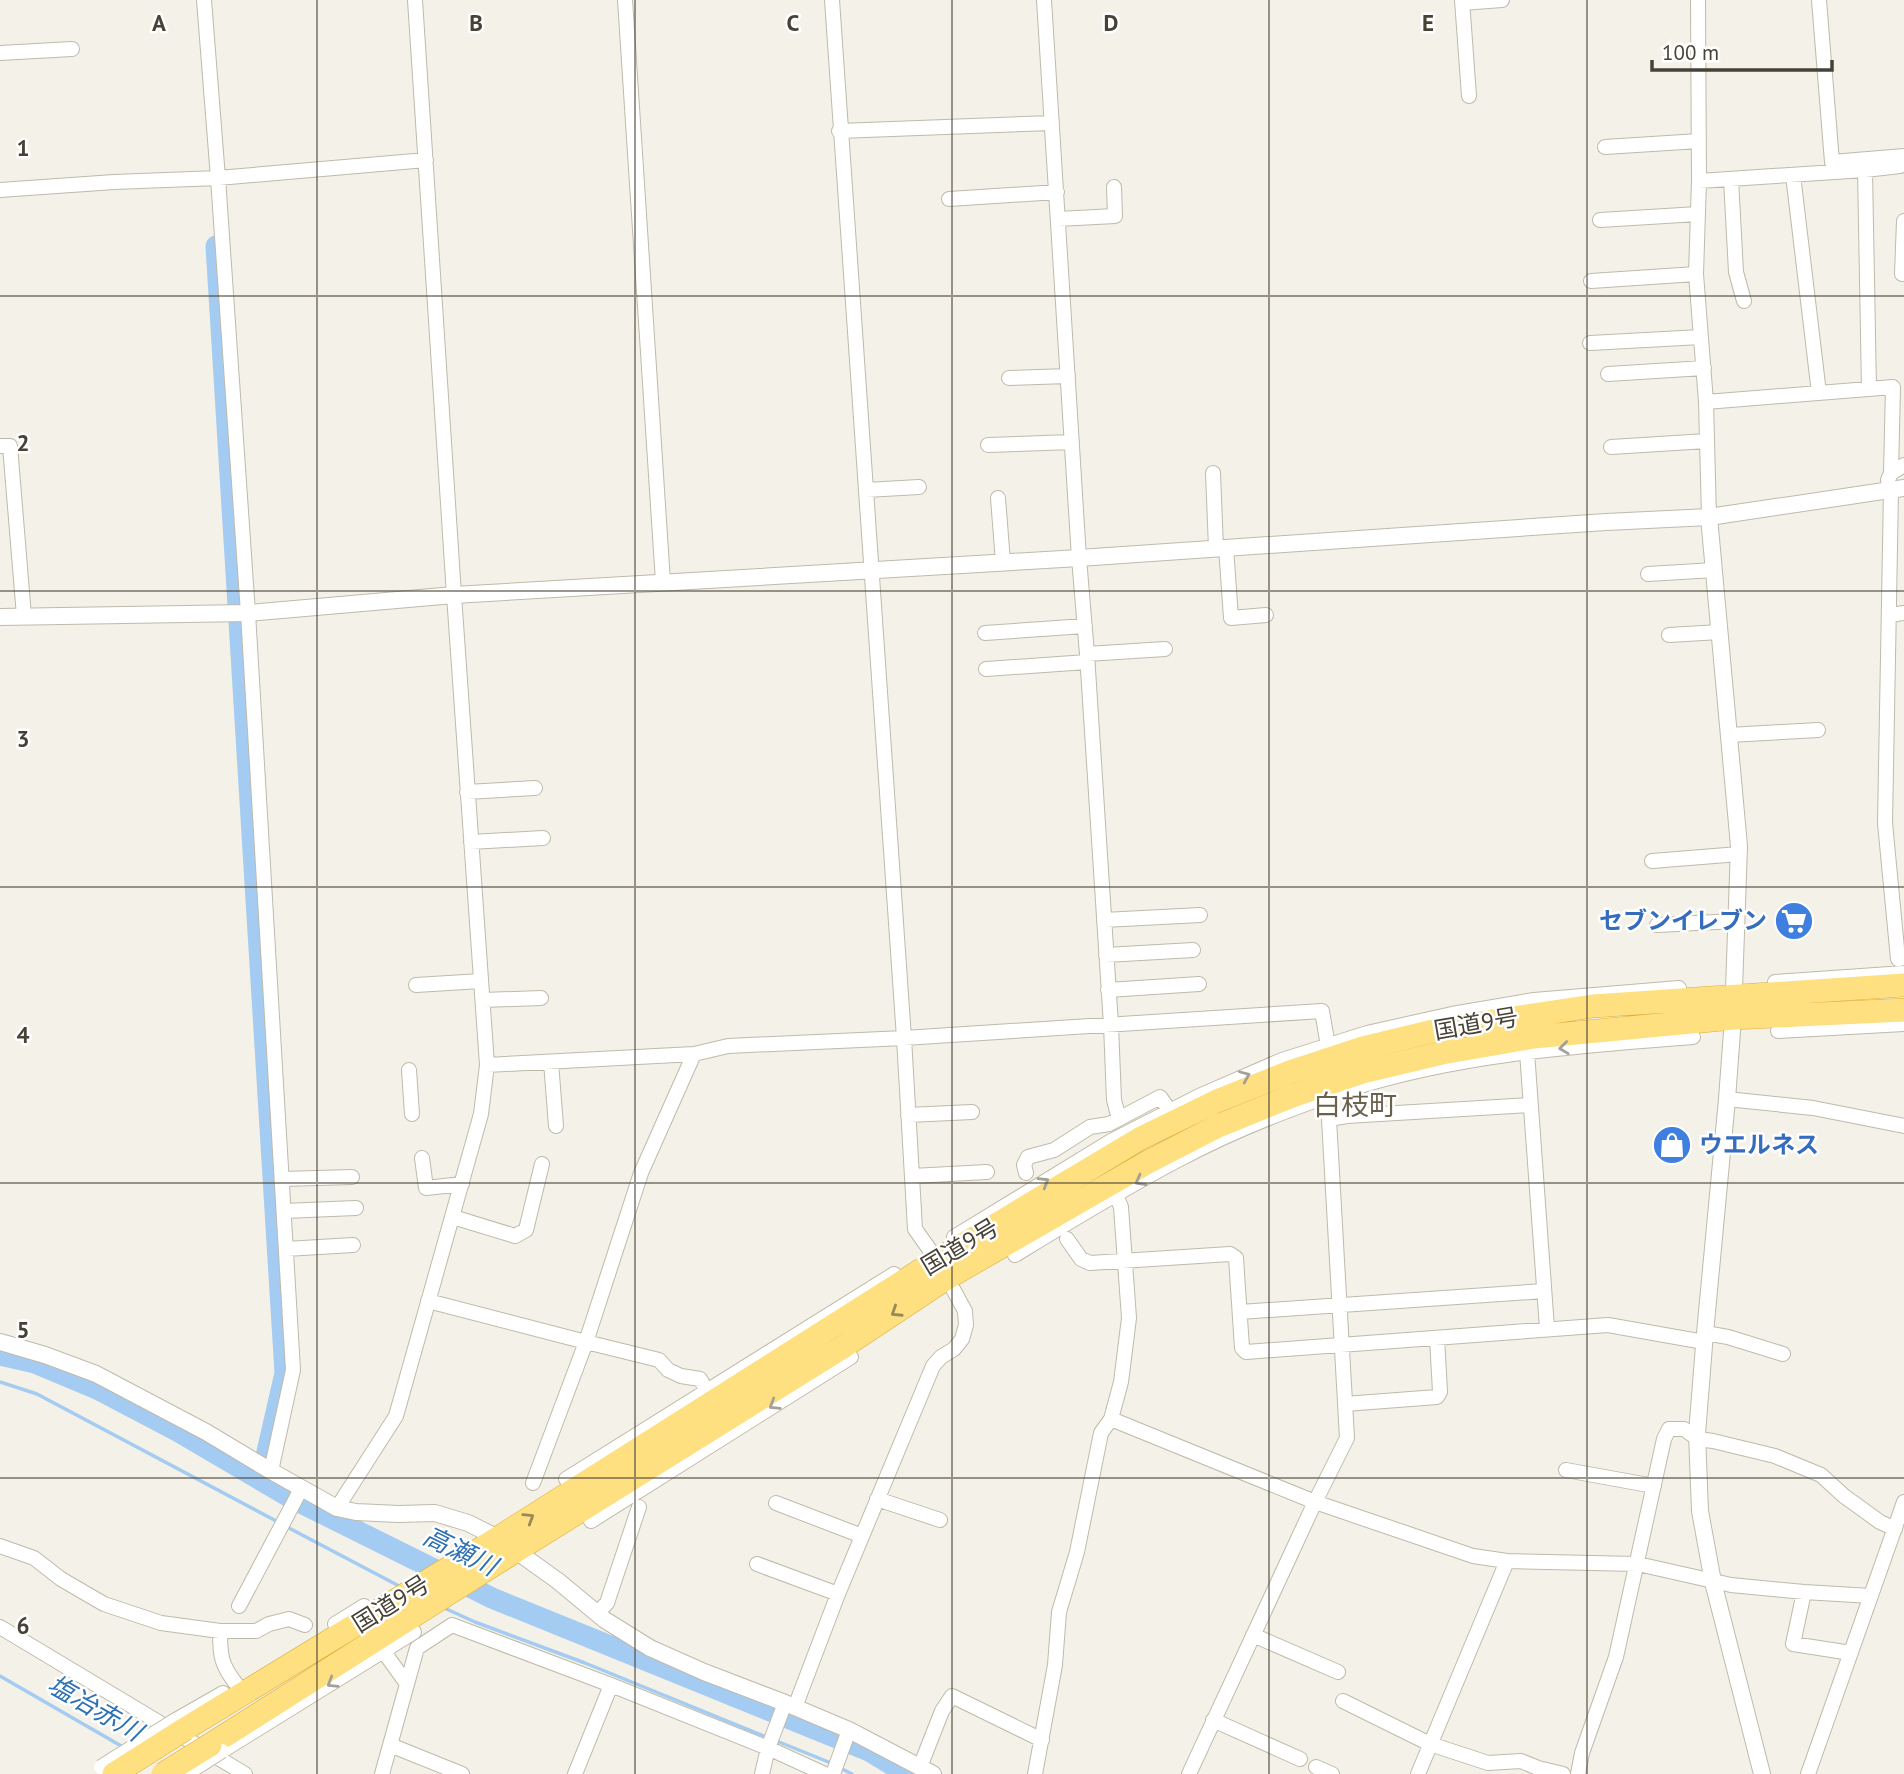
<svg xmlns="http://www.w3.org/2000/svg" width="1904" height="1774" font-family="'PT Sans','Noto Sans JP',sans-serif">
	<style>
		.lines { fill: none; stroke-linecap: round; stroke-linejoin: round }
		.stream { stroke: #a4cbf1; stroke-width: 3.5 }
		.river { stroke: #a4cbf1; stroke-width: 21 }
		.minor-casing { stroke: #bfbaaa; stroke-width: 16 }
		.tertiary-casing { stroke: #bfbaaa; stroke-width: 18 }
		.trunk-casing { stroke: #dead38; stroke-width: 24 }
		.minor { stroke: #fff; stroke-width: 14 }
		.tertiary { stroke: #fff; stroke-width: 16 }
		.trunk { stroke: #fee080; stroke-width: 23 }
		.minor-bridge-casing { stroke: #bfbaaa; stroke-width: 16; stroke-linecap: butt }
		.trunk-bridge-casing { stroke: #dead38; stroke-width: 24; stroke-linecap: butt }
		.minor-bridge { stroke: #fff; stroke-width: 14 }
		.trunk-bridge { stroke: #fee080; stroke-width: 23 }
		.oneway { stroke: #a3a09a }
		.oneway2 { stroke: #998957 }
		.grid { fill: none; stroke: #474236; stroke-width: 2; stroke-opacity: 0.55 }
		.labels { text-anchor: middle; stroke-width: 5; stroke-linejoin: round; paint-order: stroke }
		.shop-label { font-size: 24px; font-weight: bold; fill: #366cbe; stroke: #fff; text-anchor: end }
		.street-label { font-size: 24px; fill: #474236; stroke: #fff }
		.water-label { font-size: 26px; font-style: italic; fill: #2f72b4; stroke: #fff }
		.quarter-label { font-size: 28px; fill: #6a614d; stroke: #fff }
		.grid-label { font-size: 23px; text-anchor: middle; font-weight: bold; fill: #474236; stroke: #fff; stroke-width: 5; stroke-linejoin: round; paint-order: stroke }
	</style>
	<rect width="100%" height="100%" fill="#f4f1e8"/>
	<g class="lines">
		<path class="stream" d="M 0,1382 L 37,1394 L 280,1523
			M 287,1527 L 401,1587
			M 442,1607 L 475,1622 L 585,1663 L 766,1737
			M 0,1676 L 123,1747
			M 774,1740 L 831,1763
			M 838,1767 L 852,1774"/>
		<path class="river" d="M 216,246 L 285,1373 L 261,1478
			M 0,1355 L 35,1363 L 97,1389 L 177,1431 L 291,1498 L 492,1598 L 869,1751 L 907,1774"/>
		<g class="minor-casing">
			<path id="minor" d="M 204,0 L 218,178 L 248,613 L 293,1370 L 271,1471
				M 625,0 L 663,582
				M 1044,0 L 1079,558 L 1087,654 L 1111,1025 L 1114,1100 L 1119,1119
				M 1462,0 L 1469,96
				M 1698,0 L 1699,181 L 1696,274 L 1706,402 L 1709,517
				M 1819,0 L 1832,162 L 1904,156
				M 1462,3 L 1502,0
				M 0,53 L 72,49
				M 839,131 L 1052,123
				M 1605,147 L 1699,141
				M 1865,170 L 1869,389
				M 1793,175 L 1819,393
				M 1731,179 L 1736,272 L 1744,301
				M 1699,181 L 1865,170 L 1900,166
				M 0,190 L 114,182 L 218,178 L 426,160
				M 949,199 L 1057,192
				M 1058,219 L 1115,216 L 1114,187
				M 1600,220 L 1698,214
				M 1902,274 L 1904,221
				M 1591,281 L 1696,274
				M 1590,343 L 1701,337
				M 1608,374 L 1704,368
				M 1009,378 L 1068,376
				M 1706,402 L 1893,387 L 1891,473
				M 988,445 L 1072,442
				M 0,446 L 10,446 L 24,616
				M 1611,447 L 1707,441
				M 1904,465 L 1891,473 L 1888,480 L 1891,491 L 1885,823 L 1898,959 L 1904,958
				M 1213,473 L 1216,548
				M 866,490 L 919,487
				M 998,498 L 1003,562
				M 1226,547 L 1231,618 L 1266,615
				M 1648,574 L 1714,570
				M 1890,615 L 1904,613
				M 985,633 L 1085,626
				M 1669,635 L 1720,632
				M 1087,654 L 1165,649
				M 986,669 L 1087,662
				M 1729,735 L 1818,730
				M 467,792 L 535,788
				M 471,842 L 543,838
				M 1652,861 L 1739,854
				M 1104,920 L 1200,915
				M 1657,925 L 1736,921
				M 1106,955 L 1193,950
				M 1775,982 L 1904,973
				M 416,985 L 481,981
				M 1108,990 L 1199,984
				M 483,1000 L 541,998
				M 1778,1031 L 1904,1024
				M 1527,1052 L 1547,1328
				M 551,1062 L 556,1126
				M 487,1065 L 694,1054 L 728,1046 L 904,1038 L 1322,1011 L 1328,1046
				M 409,1070 L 412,1114
				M 1727,1099 L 1813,1108 L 1904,1126
				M 908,1115 L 972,1112
				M 1329,1119 L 1347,1116 L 1531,1105
				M 422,1158 L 426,1188 L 462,1184
				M 1026,1173 L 1024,1165 L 1028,1157 L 1054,1150 L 1090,1127 L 1109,1124 L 1160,1097 L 1170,1111
				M 912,1176 L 987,1172
				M 282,1179 L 352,1177
				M 284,1211 L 356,1208
				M 453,1217 L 515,1236 L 526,1230 L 542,1164
				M 954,1237 L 1111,1141 L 1199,1096 L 1282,1060 L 1367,1033 L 1452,1014 L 1534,1000 L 1679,988
				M 1067,1239 L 1081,1259 L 1090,1263 L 1230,1254 L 1236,1258 L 1242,1348 L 1246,1352 L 1608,1325 L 1704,1342
				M 286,1249 L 353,1245
				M 1015,1255 C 1069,1222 1124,1188 1180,1159 C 1233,1131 1291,1108 1347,1090 C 1459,1054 1577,1046 1693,1037
				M 428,1301 L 586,1342 L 641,1173 L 694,1054
				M 1240,1312 L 1544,1291
				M 1705,1333 L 1728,1337 L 1783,1354
				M 1345,1404 L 1437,1397 L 1440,1392 L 1437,1338
				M 1111,1419 L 1315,1502 L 1473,1556 L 1507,1561 L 1638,1564 L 1731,1585 L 1804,1592 L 1871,1596
				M 1566,1470 L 1654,1486
				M 566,1479 L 894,1274
				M 533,1483 L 586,1342 L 659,1360 L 668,1370 L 681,1376 L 700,1379 L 707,1391
				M 877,1499 L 940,1520
				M 776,1503 L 862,1536
				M 337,1508 L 396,1416 L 481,1114 L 487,1065 L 454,595 L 415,0
				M 591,1521 L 851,1357
				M 0,1546 L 34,1558 L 61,1579 L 104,1604 L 161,1623 L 220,1631 L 256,1631 L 269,1624 L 289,1619 L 305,1625
				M 757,1564 L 838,1594
				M 1804,1592 L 1793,1644 L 1851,1653
				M 239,1606 L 301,1489
				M 597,1613 L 607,1603 L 639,1507
				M 335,1624 L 364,1606
				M 0,1627 L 245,1774
				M 220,1631 C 220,1656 221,1665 237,1685
				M 1253,1635 L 1338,1672
				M 407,1684 L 417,1648 L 452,1625 L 611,1685 L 768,1748 L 825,1774
				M 1343,1701 L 1430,1744 L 1488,1763 L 1521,1761 L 1538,1768 L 1563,1774
				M 795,1707 L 838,1594 L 933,1366 L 941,1357 L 954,1349 L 962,1339 L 966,1325 L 965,1311 L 947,1278 L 937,1260 L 915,1229 L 904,1038 L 832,0
				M 1213,1720 L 1300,1759
				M 174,1721 L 223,1693
				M 390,1745 L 462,1774
				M 222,1751 L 414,1632
				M 920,1767 L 942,1711 L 952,1696 L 1042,1740
				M 1316,1767 L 1332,1774
				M 382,1774 L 407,1684 L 384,1652
				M 575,1774 L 611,1685
				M 762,1774 L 768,1748 L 785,1703
				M 833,1774 L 849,1730
				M 1035,1774 L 1055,1665 L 1059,1612 L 1077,1552 L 1101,1433 L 1111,1419 L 1121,1382 L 1129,1318 L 1121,1207 L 1116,1195
				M 1189,1774 L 1315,1502 L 1347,1438 L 1329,1119 L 1323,1099
				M 1418,1774 L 1507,1561
				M 1578,1774 L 1582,1753 L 1616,1657 L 1664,1439 L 1669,1429 L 1684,1429 L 1698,1439 L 1713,1441 L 1775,1456 L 1821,1475 L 1844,1496 L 1880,1522 L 1895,1529
				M 1808,1774 L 1904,1502"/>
		</g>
		<g class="tertiary-casing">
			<path id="tertiary" d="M 1709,517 L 1739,846 L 1733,1018 L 1727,1099 L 1705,1333 L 1697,1434 L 1700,1511 L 1713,1582 L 1762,1774
				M 0,617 L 248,613 L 454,595 L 1079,558 L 1606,522 L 1709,517 L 1904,488
				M 0,1342 L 45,1355 L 96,1374 L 206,1432 L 271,1471 L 337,1508 L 356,1512 L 398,1514 L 435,1513 L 468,1523 L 498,1538 L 558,1581 L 605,1620 L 650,1648 L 704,1672 L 785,1703 L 849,1730 L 933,1774"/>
		</g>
		<g class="trunk-casing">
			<path id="trunk" d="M 185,1729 L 498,1538 L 937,1260 L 1141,1138 L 1217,1101 L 1290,1072 L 1363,1048 L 1446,1028 L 1593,1006 L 1904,985
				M 210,1745 L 490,1567 L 843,1347 L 947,1278 L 1148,1162 L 1218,1126 L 1292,1096 L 1362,1072 L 1442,1053 L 1534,1037 L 1733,1018 L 1904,1010"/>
		</g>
		<use href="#minor" class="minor"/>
		<use href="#tertiary" class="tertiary"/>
		<use href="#trunk" class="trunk"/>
		<g class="minor-bridge-casing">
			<path id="minor-bridge" d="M 101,1767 L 174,1721
				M 186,1774 L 222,1751"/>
		</g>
		<g class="trunk-bridge-casing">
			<path id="trunk-bridge" d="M 114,1774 L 185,1729
				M 163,1774 L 210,1745"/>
		</g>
		<use href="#minor-bridge" class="minor-bridge"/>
		<use href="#trunk-bridge" class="trunk-bridge"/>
	</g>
	<defs><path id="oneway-chevron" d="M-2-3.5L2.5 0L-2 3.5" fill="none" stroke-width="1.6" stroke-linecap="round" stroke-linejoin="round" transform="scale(1.75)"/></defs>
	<g class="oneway">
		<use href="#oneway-chevron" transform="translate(1564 1048) rotate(173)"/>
		<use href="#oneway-chevron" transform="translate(1245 1076) rotate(-23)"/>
		<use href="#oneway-chevron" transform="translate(1140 1181) rotate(151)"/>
		<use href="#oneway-chevron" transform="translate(1044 1182) rotate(-31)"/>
		<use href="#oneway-chevron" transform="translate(774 1405) rotate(148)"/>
		<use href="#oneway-chevron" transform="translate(332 1683) rotate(148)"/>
	</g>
	<g class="oneway2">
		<use href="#oneway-chevron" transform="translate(896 1312) rotate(147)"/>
		<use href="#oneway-chevron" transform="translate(529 1518) rotate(-32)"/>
	</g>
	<path class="grid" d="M 317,0 L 317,1774M 635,0 L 635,1774M 952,0 L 952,1774M 1269,0 L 1269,1774M 1587,0 L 1587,1774M 0,296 L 1904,296M 0,591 L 1904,591M 0,887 L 1904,887M 0,1183 L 1904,1183M 0,1478 L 1904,1478"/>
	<defs>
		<g id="supermarket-disc" transform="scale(2.0125)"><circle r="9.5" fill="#3f7fe0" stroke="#fff"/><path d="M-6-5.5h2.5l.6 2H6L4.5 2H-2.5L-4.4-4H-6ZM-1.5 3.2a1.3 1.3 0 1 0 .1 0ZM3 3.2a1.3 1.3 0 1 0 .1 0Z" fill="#fff"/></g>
		<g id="shop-disc" transform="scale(2.0125)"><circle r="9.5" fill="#3f7fe0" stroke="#fff"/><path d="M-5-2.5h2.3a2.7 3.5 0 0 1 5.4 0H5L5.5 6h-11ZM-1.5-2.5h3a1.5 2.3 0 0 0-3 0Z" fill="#fff"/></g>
	</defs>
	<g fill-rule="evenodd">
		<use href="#supermarket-disc" x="1794" y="921"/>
		<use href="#shop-disc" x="1672" y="1145"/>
	</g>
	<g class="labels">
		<g class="shop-label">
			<text x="1767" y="929">セブンイレブン</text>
			<text x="1699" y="1153" text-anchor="start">ウエルネス</text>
		</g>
		<g class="street-label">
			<text transform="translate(1476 1024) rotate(-10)" y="8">国道9号</text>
			<text transform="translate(960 1247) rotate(-31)" y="8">国道9号</text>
			<text transform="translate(391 1604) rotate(-32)" y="8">国道9号</text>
		</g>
		<g class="water-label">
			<text transform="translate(460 1551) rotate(26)" y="9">高瀬川</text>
			<text transform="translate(95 1708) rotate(30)" y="9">塩冶赤川</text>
		</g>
		<g class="quarter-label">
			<text x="1355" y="1115">白枝町</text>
		</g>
	</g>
	<g class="grid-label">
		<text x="159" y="31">A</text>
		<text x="476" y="31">B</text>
		<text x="793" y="31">C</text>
		<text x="1111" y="31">D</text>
		<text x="1428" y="31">E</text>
		<text x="23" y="156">1</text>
		<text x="23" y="451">2</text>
		<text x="23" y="747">3</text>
		<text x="23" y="1043">4</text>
		<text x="23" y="1338">5</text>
		<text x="23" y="1634">6</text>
	</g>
	<path d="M1652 60v10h180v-10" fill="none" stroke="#474236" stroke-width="3.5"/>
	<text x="1662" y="60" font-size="21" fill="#474236" stroke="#ffffff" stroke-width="5" paint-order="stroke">100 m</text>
</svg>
